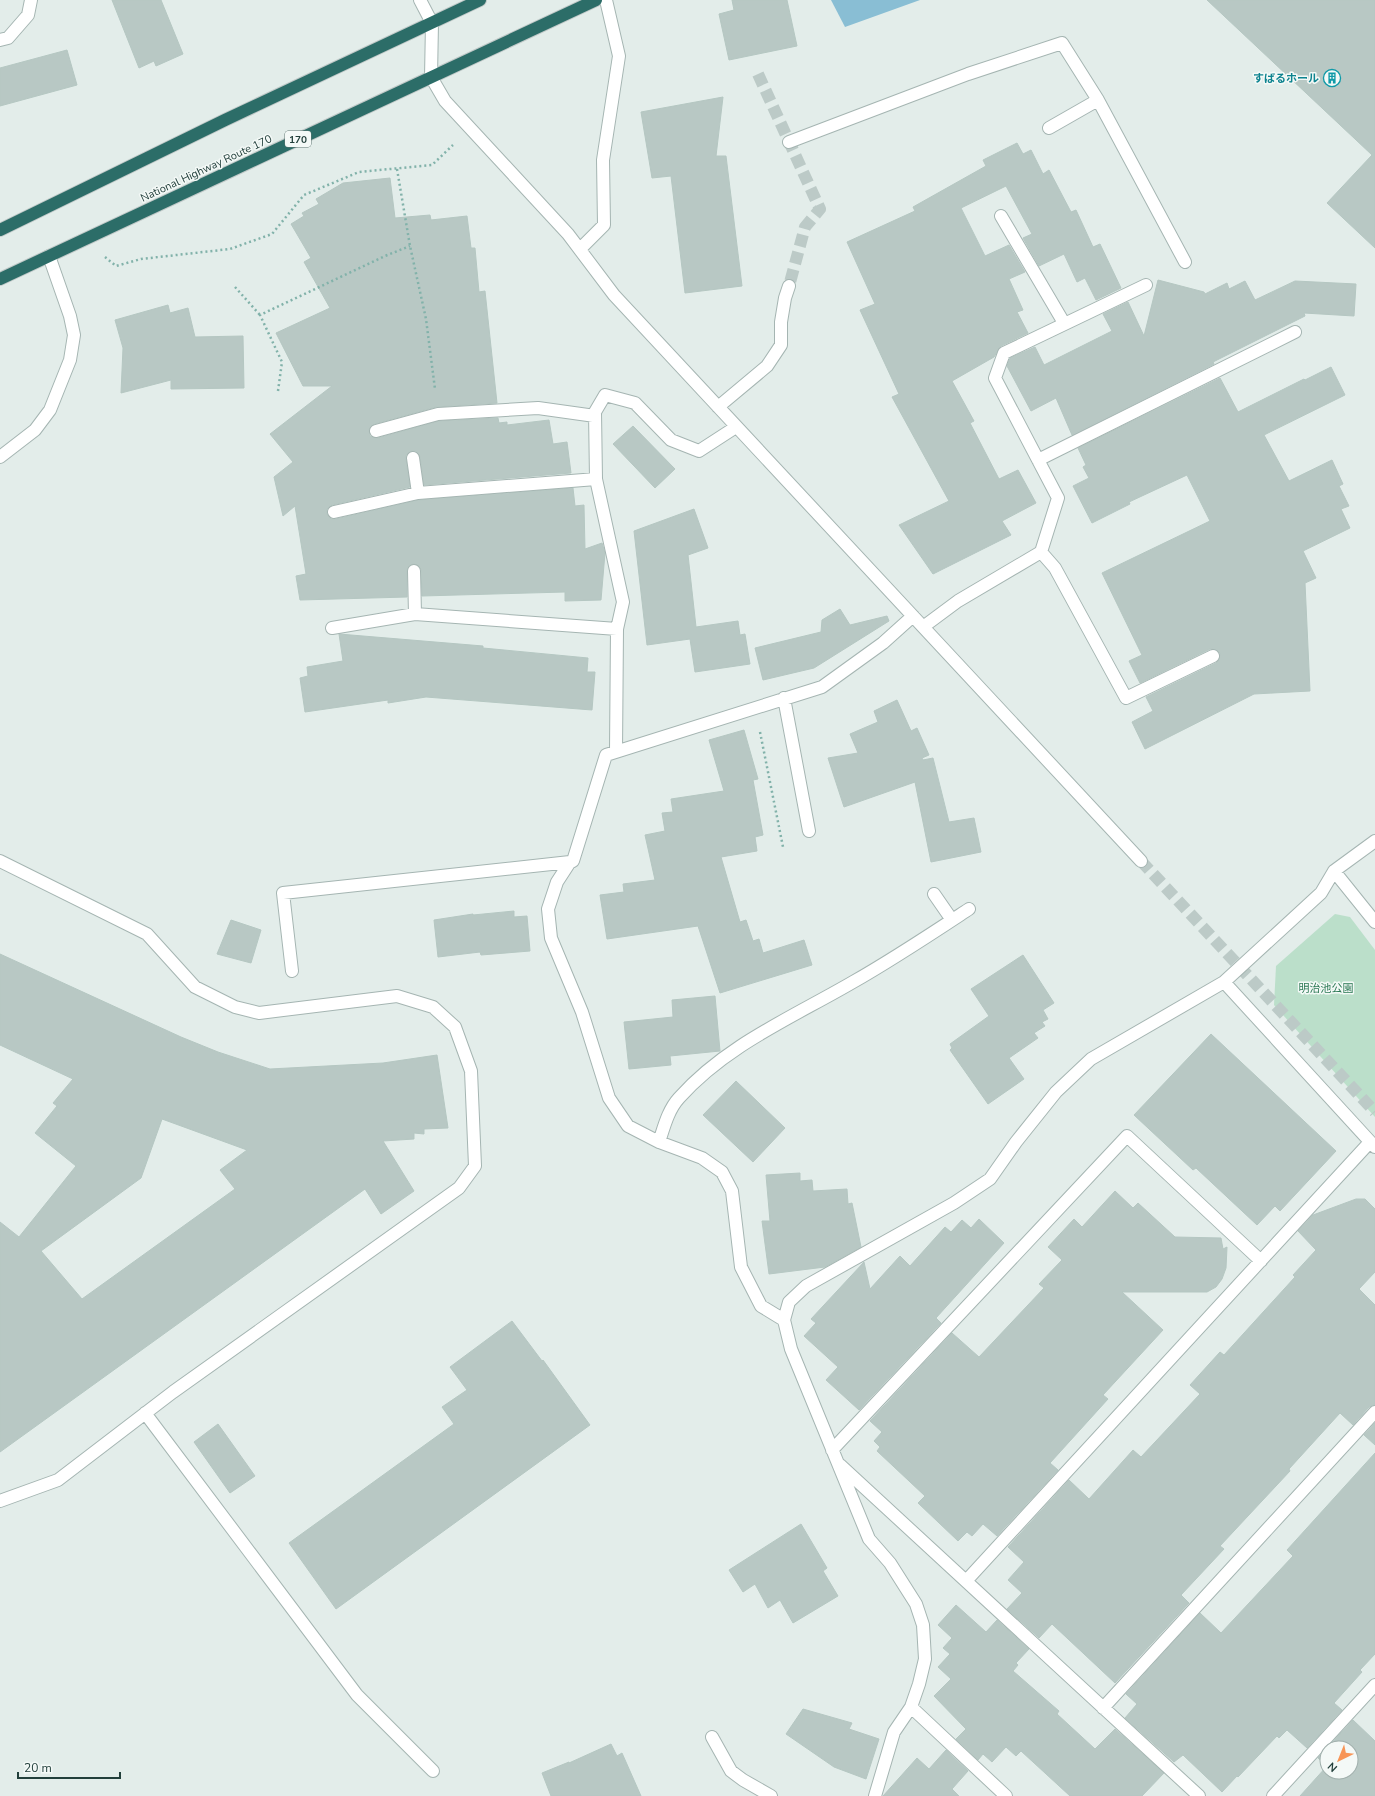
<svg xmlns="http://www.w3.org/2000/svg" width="1375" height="1796" font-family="'Nunito Sans','Noto Sans JP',sans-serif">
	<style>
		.green { fill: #bbdfca }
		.water { fill: #89bed4 }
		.building { fill: #b8c8c4; stroke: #b5c7c2; fill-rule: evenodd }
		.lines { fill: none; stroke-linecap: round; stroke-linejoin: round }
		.minor-tunnel { stroke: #bccac7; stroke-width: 12; stroke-dasharray: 12 6; stroke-linecap: butt }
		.minor-casing { stroke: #a5b5b2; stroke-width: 14 }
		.highway-casing { stroke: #c1c9c8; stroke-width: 14 }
		.path { stroke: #82b2aa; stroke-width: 2.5; stroke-dasharray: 2 3; stroke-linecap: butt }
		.minor { stroke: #fff; stroke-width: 12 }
		.highway { stroke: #2c6d68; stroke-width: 12 }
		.labels { text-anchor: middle; stroke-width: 3; stroke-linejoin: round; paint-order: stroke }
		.shield { fill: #f4f9f7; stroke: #617773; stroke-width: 1 }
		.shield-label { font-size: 10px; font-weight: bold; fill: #223f3b }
		.culture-label { font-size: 11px; font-weight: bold; fill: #0d838f; stroke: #f4f9f7; text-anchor: end }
		.street-label { font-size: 11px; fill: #223f3b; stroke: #f4f9f7 }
		.park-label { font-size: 11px; fill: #2a7853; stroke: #f4f9f7 }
	</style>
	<rect width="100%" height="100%" fill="#e3edea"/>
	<path class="green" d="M 1335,914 L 1350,917 L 1375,950 L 1375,1117 L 1274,1005 L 1276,966 Z"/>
	<path class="water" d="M 831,0 L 920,0 L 845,27 Z"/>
	<path class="building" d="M 112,0 L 161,0 L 183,54 L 156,66 L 154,61 L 139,68 Z
		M 732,0 L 787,0 L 797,46 L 729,60 L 719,14 L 734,10 Z
		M 1207,0 L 1375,0 L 1375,248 L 1327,203 L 1372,155 Z
		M 67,50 L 77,85 L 0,106 L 0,68 Z
		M 723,97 L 716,156 L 726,156 L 742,286 L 685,293 L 671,176 L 652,178 L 641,112 Z
		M 1017,143 L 1023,154 L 1031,150 L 1043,174 L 1049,170 L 1071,212 L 1076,210 L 1093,247 L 1100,244 L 1121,288 L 1096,300 L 1085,278 L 1077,282 L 1064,254 L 1039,266 L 1023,238 L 1032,234 L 1006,186 L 961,208 L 985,256 L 1009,245 L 1025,272 L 1009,279 L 1023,310 L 1017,312 L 1028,333 L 1001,346 L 994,357 L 952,381 L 974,421 L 970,423 L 999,479 L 1018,470 L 1036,503 L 1002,521 L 1011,535 L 933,574 L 899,525 L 949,501 L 892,397 L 899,394 L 860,310 L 875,304 L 847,242 L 915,211 L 913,207 L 986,166 L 983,160 Z
		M 390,178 L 395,218 L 430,215 L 431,220 L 467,216 L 471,248 L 475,248 L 479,292 L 485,291 L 497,403 L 436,407 L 374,424 L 369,429 L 370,436 L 378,438 L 439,421 L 498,418 L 499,423 L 507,422 L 507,425 L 549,420 L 553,444 L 567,442 L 571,473 L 424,485 L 420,457 L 416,451 L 412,451 L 406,455 L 406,459 L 410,487 L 332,505 L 327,509 L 327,514 L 331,519 L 336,519 L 419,500 L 573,488 L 575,506 L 584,505 L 585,549 L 602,543 L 605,553 L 601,600 L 565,601 L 565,592 L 422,596 L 421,570 L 420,567 L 414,564 L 410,565 L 407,571 L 407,597 L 300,600 L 296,576 L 306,574 L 295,506 L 283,516 L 274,477 L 293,462 L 270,434 L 332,386 L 303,386 L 276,333 L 330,308 L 304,262 L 311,258 L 291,224 L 304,216 L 302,213 L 319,204 L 316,199 L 343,183 Z
		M 1158,280 L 1204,292 L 1205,294 L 1227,283 L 1229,289 L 1245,281 L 1255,300 L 1295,281 L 1356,284 L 1354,316 L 1304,313 L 1305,316 L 1213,362 L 1214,364 L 1072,435 L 1056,398 L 1031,411 L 1007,366 L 1010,358 L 1035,347 L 1044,365 L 1112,331 L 1103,314 L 1128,302 L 1144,336 Z
		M 168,305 L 170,313 L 188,308 L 195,337 L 243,336 L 244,388 L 171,389 L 171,380 L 121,393 L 123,348 L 115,320 Z
		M 1331,367 L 1345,395 L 1264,435 L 1289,481 L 1332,460 L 1343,484 L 1339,486 L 1349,506 L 1341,509 L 1350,528 L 1303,551 L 1316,578 L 1305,583 L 1310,691 L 1254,694 L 1145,749 L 1132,722 L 1153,711 L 1146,697 L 1216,663 L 1219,660 L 1220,653 L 1217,650 L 1210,649 L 1140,683 L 1129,661 L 1142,655 L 1102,573 L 1210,521 L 1187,475 L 1129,502 L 1130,504 L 1092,523 L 1073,486 L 1089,478 L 1083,467 L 1086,465 L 1078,448 L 1220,378 L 1238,412 L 1304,379 L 1305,380 Z
		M 633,426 L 675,469 L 655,488 L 613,444 Z
		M 694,509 L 708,548 L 688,555 L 696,627 L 738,621 L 740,635 L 745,634 L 750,664 L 695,672 L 690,639 L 647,645 L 634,531 Z
		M 840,609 L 850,625 L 887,616 L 889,621 L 814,668 L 763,680 L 755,648 L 821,632 L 822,620 Z
		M 339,634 L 483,646 L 483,648 L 588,658 L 587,672 L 595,672 L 592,710 L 426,697 L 388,703 L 388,700 L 305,712 L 300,678 L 308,676 L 307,667 L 343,661 Z
		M 897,700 L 911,731 L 917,728 L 929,755 L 922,758 L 923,760 L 933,758 L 949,822 L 974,818 L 981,852 L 931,862 L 915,782 L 844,807 L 828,758 L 858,753 L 850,734 L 878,722 L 874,711 Z
		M 744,730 L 758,779 L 753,780 L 763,835 L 755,837 L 757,851 L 721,857 L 740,922 L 746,920 L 753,941 L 759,939 L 763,953 L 804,940 L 812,965 L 720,993 L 698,926 L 607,939 L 600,895 L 624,892 L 623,884 L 655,880 L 645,835 L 665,831 L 662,813 L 673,812 L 671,799 L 724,791 L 709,740 Z
		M 514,911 L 514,917 L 527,916 L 530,951 L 481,955 L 480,952 L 438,957 L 434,920 L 473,914 L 473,915 Z
		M 231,920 L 261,930 L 251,963 L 217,954 Z
		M 0,954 L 181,1037 L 218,1052 L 270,1069 L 383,1063 L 437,1055 L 448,1128 L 424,1129 L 424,1134 L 414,1133 L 414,1139 L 383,1141 L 414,1191 L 381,1214 L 365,1189 L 0,1452 L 0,1222 L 19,1237 L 76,1166 L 35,1133 L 57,1106 L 53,1103 L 73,1079 L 0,1045 ZM 162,1119 L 247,1150 L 220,1170 L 235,1189 L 82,1299 L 41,1251 L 141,1178 Z
		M 1023,955 L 1054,1003 L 1043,1010 L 1048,1019 L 1042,1022 L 1045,1026 L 1034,1033 L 1038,1038 L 1009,1058 L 1024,1079 L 988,1104 L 950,1050 L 952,1048 L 950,1044 L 989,1016 L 971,989 Z
		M 715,996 L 720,1051 L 670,1056 L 671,1065 L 629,1069 L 624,1022 L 673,1017 L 672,1000 Z
		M 1211,1034 L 1336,1151 L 1280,1211 L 1275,1206 L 1257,1225 L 1196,1168 L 1193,1170 L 1134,1115 Z
		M 736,1081 L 785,1128 L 753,1162 L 703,1115 Z
		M 800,1173 L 800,1181 L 812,1180 L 813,1191 L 847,1189 L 848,1204 L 852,1203 L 861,1247 L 825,1267 L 769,1274 L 762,1221 L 770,1221 L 766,1175 Z
		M 1115,1191 L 1133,1208 L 1138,1203 L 1175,1237 L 1221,1238 L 1223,1249 L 1227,1247 L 1226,1268 L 1222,1279 L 1216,1287 L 1207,1292 L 1122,1292 L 1163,1330 L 1103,1395 L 1108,1399 L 1050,1463 L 1058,1470 L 997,1536 L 983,1524 L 972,1536 L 967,1532 L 958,1541 L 918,1503 L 925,1496 L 877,1451 L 880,1447 L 874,1441 L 882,1432 L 870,1421 L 952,1333 L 979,1357 L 1044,1288 L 1039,1284 L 1062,1260 L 1048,1247 L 1074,1219 L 1082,1227 Z
		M 1356,1199 L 1365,1199 L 1375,1209 L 1375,1272 L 1359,1289 L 1375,1305 L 1375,1405 L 1369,1407 L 1353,1425 L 1340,1413 L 1289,1469 L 1290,1471 L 1220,1546 L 1224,1549 L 1181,1595 L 1189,1603 L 1115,1683 L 1052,1624 L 1039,1638 L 1007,1609 L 1022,1593 L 1008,1580 L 1024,1562 L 1008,1547 L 1069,1480 L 1089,1499 L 1133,1450 L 1141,1457 L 1200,1394 L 1190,1385 L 1220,1352 L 1224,1355 L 1295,1277 L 1293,1275 L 1316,1250 L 1298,1231 L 1313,1215 Z
		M 979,1219 L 1004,1243 L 936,1318 L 941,1323 L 859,1410 L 826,1380 L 838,1367 L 804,1336 L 816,1323 L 811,1319 L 864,1262 L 870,1289 L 900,1256 L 910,1266 L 945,1227 L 951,1232 L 962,1220 L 971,1228 Z
		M 512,1321 L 542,1361 L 543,1360 L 590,1425 L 336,1609 L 289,1543 L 454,1424 L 442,1407 L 467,1390 L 450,1367 Z
		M 1375,1423 L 1375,1445 L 1364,1435 Z
		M 218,1424 L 255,1476 L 230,1493 L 194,1442 Z
		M 1375,1453 L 1375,1654 L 1360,1670 L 1362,1672 L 1334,1703 L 1342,1710 L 1307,1748 L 1287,1730 L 1279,1738 L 1277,1736 L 1238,1777 L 1237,1776 L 1222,1792 L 1183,1755 L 1174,1762 L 1125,1718 L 1137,1704 L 1126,1694 L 1200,1613 L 1221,1633 L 1293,1556 L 1287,1550 Z
		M 801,1524 L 827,1568 L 823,1571 L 838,1596 L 793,1623 L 780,1600 L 768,1608 L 755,1584 L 743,1592 L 729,1570 Z
		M 956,1605 L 986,1632 L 997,1620 L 1029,1649 L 1016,1663 L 1018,1665 L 1013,1671 L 1059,1711 L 1057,1714 L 1095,1749 L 1115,1729 L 1164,1773 L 1142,1796 L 1070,1796 L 1021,1751 L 1016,1756 L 1006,1747 L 992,1762 L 983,1754 L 978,1760 L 956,1739 L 966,1729 L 934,1696 L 951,1679 L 938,1667 L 950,1654 L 943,1648 L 952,1638 L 938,1625 Z
		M 803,1709 L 852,1723 L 849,1729 L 879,1739 L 866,1779 L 834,1767 L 786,1734 Z
		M 1353,1720 L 1375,1741 L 1375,1796 L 1300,1796 L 1327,1766 L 1318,1758 L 1327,1748 L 1327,1772 L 1351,1772 L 1351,1748 L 1327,1748 Z
		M 611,1744 L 617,1756 L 622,1753 L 641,1796 L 551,1796 L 542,1773 L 569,1762 L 569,1763 Z
		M 946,1750 L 968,1771 L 952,1789 L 959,1796 L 883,1796 L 917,1758 L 929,1769 Z"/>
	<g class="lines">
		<path class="minor-tunnel" d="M 758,74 L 820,209 L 805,227 L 789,286
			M 1141,861 L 1375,1112"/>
		<g class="minor-casing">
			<path id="minor" d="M 420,0 L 432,23 L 431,77 L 445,101 L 568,234 L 614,295 L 1141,861
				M 0,40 L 8,38 L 28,15 L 31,0
				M 1098,100 L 1185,262
				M 789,142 L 968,74 L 1062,43 L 1098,100 L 1049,128
				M 1001,216 L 1064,323
				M 580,249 L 604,225 L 603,160 L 619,56 L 606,0
				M 718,407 L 767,366 L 781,345 L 781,322 L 785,298 L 789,286
				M 376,431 L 438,414 L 538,408 L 595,416
				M 0,457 L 35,430 L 50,410 L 70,360 L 74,335 L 70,316 L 49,256
				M 413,458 L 418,493
				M 1038,460 L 1295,332
				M 334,512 L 418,493 L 596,479
				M 1041,552 L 1055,568 L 1126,698 L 1213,656
				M 414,571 L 415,614
				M 923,627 L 958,601 L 1041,552 L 1058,498 L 995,378 L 1004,353 L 1146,285
				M 332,628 L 415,614 L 617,629
				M 784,698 L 809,831
				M 616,751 L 617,629 L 623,602 L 596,479 L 595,412 L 605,395 L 635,403 L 671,440 L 699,451 L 736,427
				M 0,861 L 147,934 L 195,987 L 235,1007 L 259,1013 L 397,996 L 433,1007 L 455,1027 L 471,1071 L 475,1166 L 459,1188 L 173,1392 L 58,1480 L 0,1501
				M 1334,871 L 1375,922
				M 934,894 L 952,920
				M 292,971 L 283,893 L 570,862
				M 1224,982 L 1375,1147
				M 659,1142 C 664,1127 668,1110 679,1098 C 726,1045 793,1017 853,982 C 892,960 931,934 969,909
				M 784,1320 L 761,1306 L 741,1267 L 732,1191 L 722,1172 L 702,1158 L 659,1142 L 628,1126 L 609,1098 L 582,1012 L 551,938 L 548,909 L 557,882 L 570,862 L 573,861 L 606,755 L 822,687 L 883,643 L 913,616
				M 145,1413 L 357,1695 L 433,1771
				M 832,1450 L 1127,1136 L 1261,1261
				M 840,1465 L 1199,1796
				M 966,1581 L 1370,1142
				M 911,1707 L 1006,1796
				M 1103,1708 L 1375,1412
				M 712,1737 L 731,1771 L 743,1780 L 771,1796
				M 875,1796 L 894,1732 L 911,1707 L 919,1684 L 925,1659 L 923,1625 L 916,1604 L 890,1563 L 869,1539 L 791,1349 L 784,1320 L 789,1302 L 806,1286 L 954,1203 L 990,1179 L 1016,1142 L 1056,1092 L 1091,1059 L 1224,982 L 1321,893 L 1334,871 L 1375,841
				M 1273,1796 L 1375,1685"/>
		</g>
		<g class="highway-casing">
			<path id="highway" d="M 0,230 L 225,120 L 480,0
				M 0,279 L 596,0"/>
		</g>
		<path class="path" d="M 397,169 L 410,246 L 426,319 L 435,389
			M 105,257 L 116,266 L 141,259 L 230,249 L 272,234 L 304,195 L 359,172 L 432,165 L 453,145
			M 235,287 L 260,315
			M 278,391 L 282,362 L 260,315 L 385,256 L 410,246
			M 760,732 L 783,847"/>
		<use href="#minor" class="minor"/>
		<use href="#highway" class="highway"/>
	</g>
	<defs>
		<g id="building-ring" transform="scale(0.9)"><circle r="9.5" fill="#f4f9f7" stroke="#0f9aa8" stroke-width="1.5"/><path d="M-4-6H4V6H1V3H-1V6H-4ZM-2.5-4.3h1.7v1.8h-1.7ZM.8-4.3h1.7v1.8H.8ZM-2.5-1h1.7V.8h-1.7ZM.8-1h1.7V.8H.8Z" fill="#0f9aa8"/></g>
	</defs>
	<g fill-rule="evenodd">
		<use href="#building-ring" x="1332" y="78"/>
	</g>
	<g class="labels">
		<rect class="shield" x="285" y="131" width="26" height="16" rx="3"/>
		<g class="shield-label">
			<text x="298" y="143">170</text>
		</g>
		<g class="culture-label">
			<text x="1319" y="82">すばるホール</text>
		</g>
		<g class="street-label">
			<text transform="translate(206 168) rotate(-25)" y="4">National Highway Route 170</text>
		</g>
		<g class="park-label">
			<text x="1326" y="992">明治池公園</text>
		</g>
	</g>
	<g transform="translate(1339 1760) rotate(223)"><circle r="19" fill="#f4f9f7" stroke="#a0afac"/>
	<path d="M0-3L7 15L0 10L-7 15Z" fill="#f79557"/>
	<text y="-6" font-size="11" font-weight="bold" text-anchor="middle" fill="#223f3b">N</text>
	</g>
	<path d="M18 1772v6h102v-6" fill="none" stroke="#223f3b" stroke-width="2"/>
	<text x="24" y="1772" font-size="12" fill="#223f3b" stroke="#f4f9f7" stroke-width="3" paint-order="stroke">20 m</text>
</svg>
